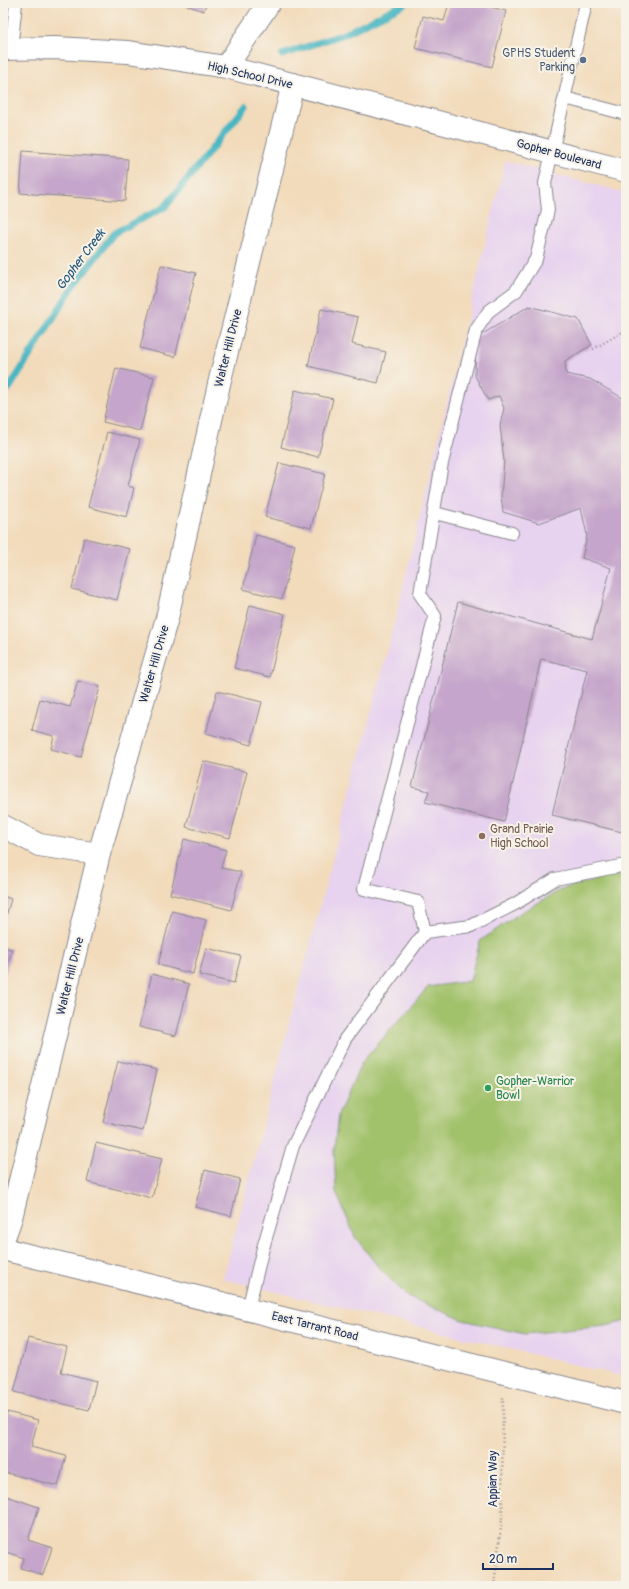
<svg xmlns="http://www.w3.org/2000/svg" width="629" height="1589" font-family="Pangolin,sans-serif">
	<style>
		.built { fill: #e7d2ef }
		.green { fill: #a1c16a; stroke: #5e7864 }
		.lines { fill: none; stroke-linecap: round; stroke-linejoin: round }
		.stream { stroke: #48b6c2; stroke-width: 7 }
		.building { fill: #c5a5cb }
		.service-casing { stroke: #86858c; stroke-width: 14 }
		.minor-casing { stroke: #86858c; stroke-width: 24 }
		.tertiary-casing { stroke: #86858c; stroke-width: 24 }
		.path { stroke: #86858c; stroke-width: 2.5; stroke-dasharray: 1 3; stroke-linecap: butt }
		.service { stroke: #fff; stroke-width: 12 }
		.minor { stroke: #fff; stroke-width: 22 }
		.tertiary { stroke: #fff; stroke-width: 22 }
		.service-dot { fill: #5c6f8a; stroke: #f7f3e8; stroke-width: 1.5 }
		.education-dot { fill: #8d6e63; stroke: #f7f3e8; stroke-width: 1.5 }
		.leisure-dot { fill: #2e9e5b; stroke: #f7f3e8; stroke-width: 1.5 }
		.labels { text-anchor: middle; stroke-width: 4; stroke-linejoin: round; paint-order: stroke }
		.service-label { font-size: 12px; fill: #4e5e75; stroke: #f7f3e8; text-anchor: end }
		.street-label { font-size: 12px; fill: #1b2f5e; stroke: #f7f3e8 }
		.education-label { font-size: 12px; fill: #785e54; stroke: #f7f3e8; text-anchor: start }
		.leisure-label { font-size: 12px; fill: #27864d; stroke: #f7f3e8; text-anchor: start }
		.water-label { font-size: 13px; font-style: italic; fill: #28587c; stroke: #f7f3e8 }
	</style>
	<rect width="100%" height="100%" fill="#f7f3e8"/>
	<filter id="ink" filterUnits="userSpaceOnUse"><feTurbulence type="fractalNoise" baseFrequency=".025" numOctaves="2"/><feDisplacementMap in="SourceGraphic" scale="8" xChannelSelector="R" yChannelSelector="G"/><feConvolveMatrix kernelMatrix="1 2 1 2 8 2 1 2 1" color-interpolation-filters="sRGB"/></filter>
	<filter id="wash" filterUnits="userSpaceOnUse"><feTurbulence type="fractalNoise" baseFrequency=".012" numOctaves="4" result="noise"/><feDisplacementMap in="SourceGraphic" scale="16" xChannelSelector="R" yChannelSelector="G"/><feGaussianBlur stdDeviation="0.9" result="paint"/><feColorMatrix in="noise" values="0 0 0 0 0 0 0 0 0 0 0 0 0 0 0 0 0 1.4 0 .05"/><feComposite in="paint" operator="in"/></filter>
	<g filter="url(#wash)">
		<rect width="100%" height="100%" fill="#f2dbbb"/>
		<path class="built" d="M 505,161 L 626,193 L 626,1377 L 223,1279 L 287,1032 L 390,641 Z"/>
		<path class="green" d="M 612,875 L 626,876 L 626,1321 L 606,1326 L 525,1334 L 463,1320 L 407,1296 L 380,1269 L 355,1237 L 336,1192 L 334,1150 L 338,1115 L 362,1062 L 428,987 L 470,981 L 480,941 L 520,913 L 562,889 Z"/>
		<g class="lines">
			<path class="stream" d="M 282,55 L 344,34 L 406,3
				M 3,394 L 10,387 L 70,291 L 114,233 L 165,207 L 246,106"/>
		</g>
		<g id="blocks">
			<path class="building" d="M 179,3 L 206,3 L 204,11 Z
				M 449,3 L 475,3 L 506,11 L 492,67 L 415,48 L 423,16 L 444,21 Z
				M 23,151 L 128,159 L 125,201 L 20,193 Z
				M 161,265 L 196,273 L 175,357 L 140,348 Z
				M 529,306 L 578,319 L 592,345 L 565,361 L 566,374 L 590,379 L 626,400 L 626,833 L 552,815 L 587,670 L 541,659 L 504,822 L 425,802 L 429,791 L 412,787 L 458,602 L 592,639 L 611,568 L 582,558 L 587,535 L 581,508 L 539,523 L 503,512 L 501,496 L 504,461 L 500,425 L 504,408 L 499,396 L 488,400 L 475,376 L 476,338 Z
				M 321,309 L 358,317 L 352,344 L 386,352 L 378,383 L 308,366 Z
				M 116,368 L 154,377 L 140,431 L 103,422 Z
				M 295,390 L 333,399 L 318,457 L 281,447 Z
				M 107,432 L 140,440 L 128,486 L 134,488 L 127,517 L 88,507 Z
				M 279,463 L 325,474 L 311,528 L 265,517 Z
				M 256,535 L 295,545 L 282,599 L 243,589 Z
				M 84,538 L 130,549 L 117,600 L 72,589 Z
				M 250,605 L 285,614 L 270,677 L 234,668 Z
				M 78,681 L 100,687 L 81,757 L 51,749 L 54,736 L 32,730 L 40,699 L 70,707 Z
				M 217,691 L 262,702 L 251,745 L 206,733 Z
				M 203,761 L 247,772 L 230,838 L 186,827 Z
				M 184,839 L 226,850 L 221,868 L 241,872 L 231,910 L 170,894 Z
				M 3,896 L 11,899 L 3,927 Z
				M 172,911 L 206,920 L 193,974 L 158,965 Z
				M 3,947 L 12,949 L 5,976 L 3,976 Z
				M 206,948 L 241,956 L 234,983 L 199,975 Z
				M 152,974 L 189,984 L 176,1036 L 139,1027 Z
				M 118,1061 L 157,1070 L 143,1131 L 103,1122 Z
				M 96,1143 L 162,1159 L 152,1198 L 87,1182 Z
				M 205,1170 L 240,1179 L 231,1216 L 195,1207 Z
				M 28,1338 L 67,1347 L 61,1372 L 96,1381 L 89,1410 L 14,1392 Z
				M 7,1412 L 38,1420 L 31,1447 L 66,1456 L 58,1486 L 3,1472 L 3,1428 Z
				M 3,1495 L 39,1507 L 28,1540 L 52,1548 L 43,1575 L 21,1568 L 24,1558 L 3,1551 Z"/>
		</g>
	</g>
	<g filter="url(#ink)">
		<use href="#blocks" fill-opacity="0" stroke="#86858c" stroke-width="1"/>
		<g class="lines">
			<g class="service-casing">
				<path id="service" d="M 11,49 L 16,3
					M 565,98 L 626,114
					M 435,513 L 512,533
					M 425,932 L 418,902 L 364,889 L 435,616 L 420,594 L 442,463 L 476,330 L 489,311 L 516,291 L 536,259 L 548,210 L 545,183 L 586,3
					M 248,1309 L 263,1248 L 293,1146 L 345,1039 L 425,932 L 471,926 L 515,904 L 555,879 L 626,865"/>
			</g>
			<g class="minor-casing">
				<path id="minor" d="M 3,49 L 55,48 L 128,52 L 226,67 L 626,171
					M 226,67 L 269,3
					M 3,826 L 39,845 L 99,854
					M 3,1240 L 11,1218 L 99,854 L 167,618 L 219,384 L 293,84"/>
			</g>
			<g class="tertiary-casing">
				<path id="tertiary" d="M 3,1249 L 626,1403"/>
			</g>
			<path class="path" d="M 593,349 L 626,330
				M 494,1586 L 502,1519 L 503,1395"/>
			<use href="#service" class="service"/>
			<use href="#minor" class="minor"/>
			<use href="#tertiary" class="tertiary"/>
		</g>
	</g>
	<circle class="service-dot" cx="583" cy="60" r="4"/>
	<circle class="education-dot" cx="482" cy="836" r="4"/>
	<circle class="leisure-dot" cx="488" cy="1088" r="4"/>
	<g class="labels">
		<g class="service-label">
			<text x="575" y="57">GPHS Student<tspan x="575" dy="14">Parking</tspan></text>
		</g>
		<g class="street-label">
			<text transform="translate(250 75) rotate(13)" y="4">High School Drive</text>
			<text transform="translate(559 154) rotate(15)" y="4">Gopher Boulevard</text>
			<text transform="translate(228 348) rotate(-76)" y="4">Walter Hill Drive</text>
			<text transform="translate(154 664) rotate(-74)" y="4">Walter Hill Drive</text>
			<text transform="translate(70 976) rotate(-76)" y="4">Walter Hill Drive</text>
			<text transform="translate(315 1326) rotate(14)" y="4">East Tarrant Road</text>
			<text transform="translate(493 1479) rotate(-90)" y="4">Appian Way</text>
		</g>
		<g class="education-label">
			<text x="490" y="833">Grand Prairie<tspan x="490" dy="14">High School</tspan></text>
		</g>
		<g class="leisure-label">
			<text x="496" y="1085">Gopher-Warrior<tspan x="496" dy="14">Bowl</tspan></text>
		</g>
		<g class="water-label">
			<text transform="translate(80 259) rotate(-53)" y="5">Gopher Creek</text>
		</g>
	</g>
	<rect width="629" height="1589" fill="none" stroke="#f7f3e8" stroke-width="16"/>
	<path d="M483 1563v6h70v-6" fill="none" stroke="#1b2f5e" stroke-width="2"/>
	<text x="489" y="1563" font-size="12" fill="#1b2f5e" stroke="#f7f3e8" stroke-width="3" paint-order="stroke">20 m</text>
</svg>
